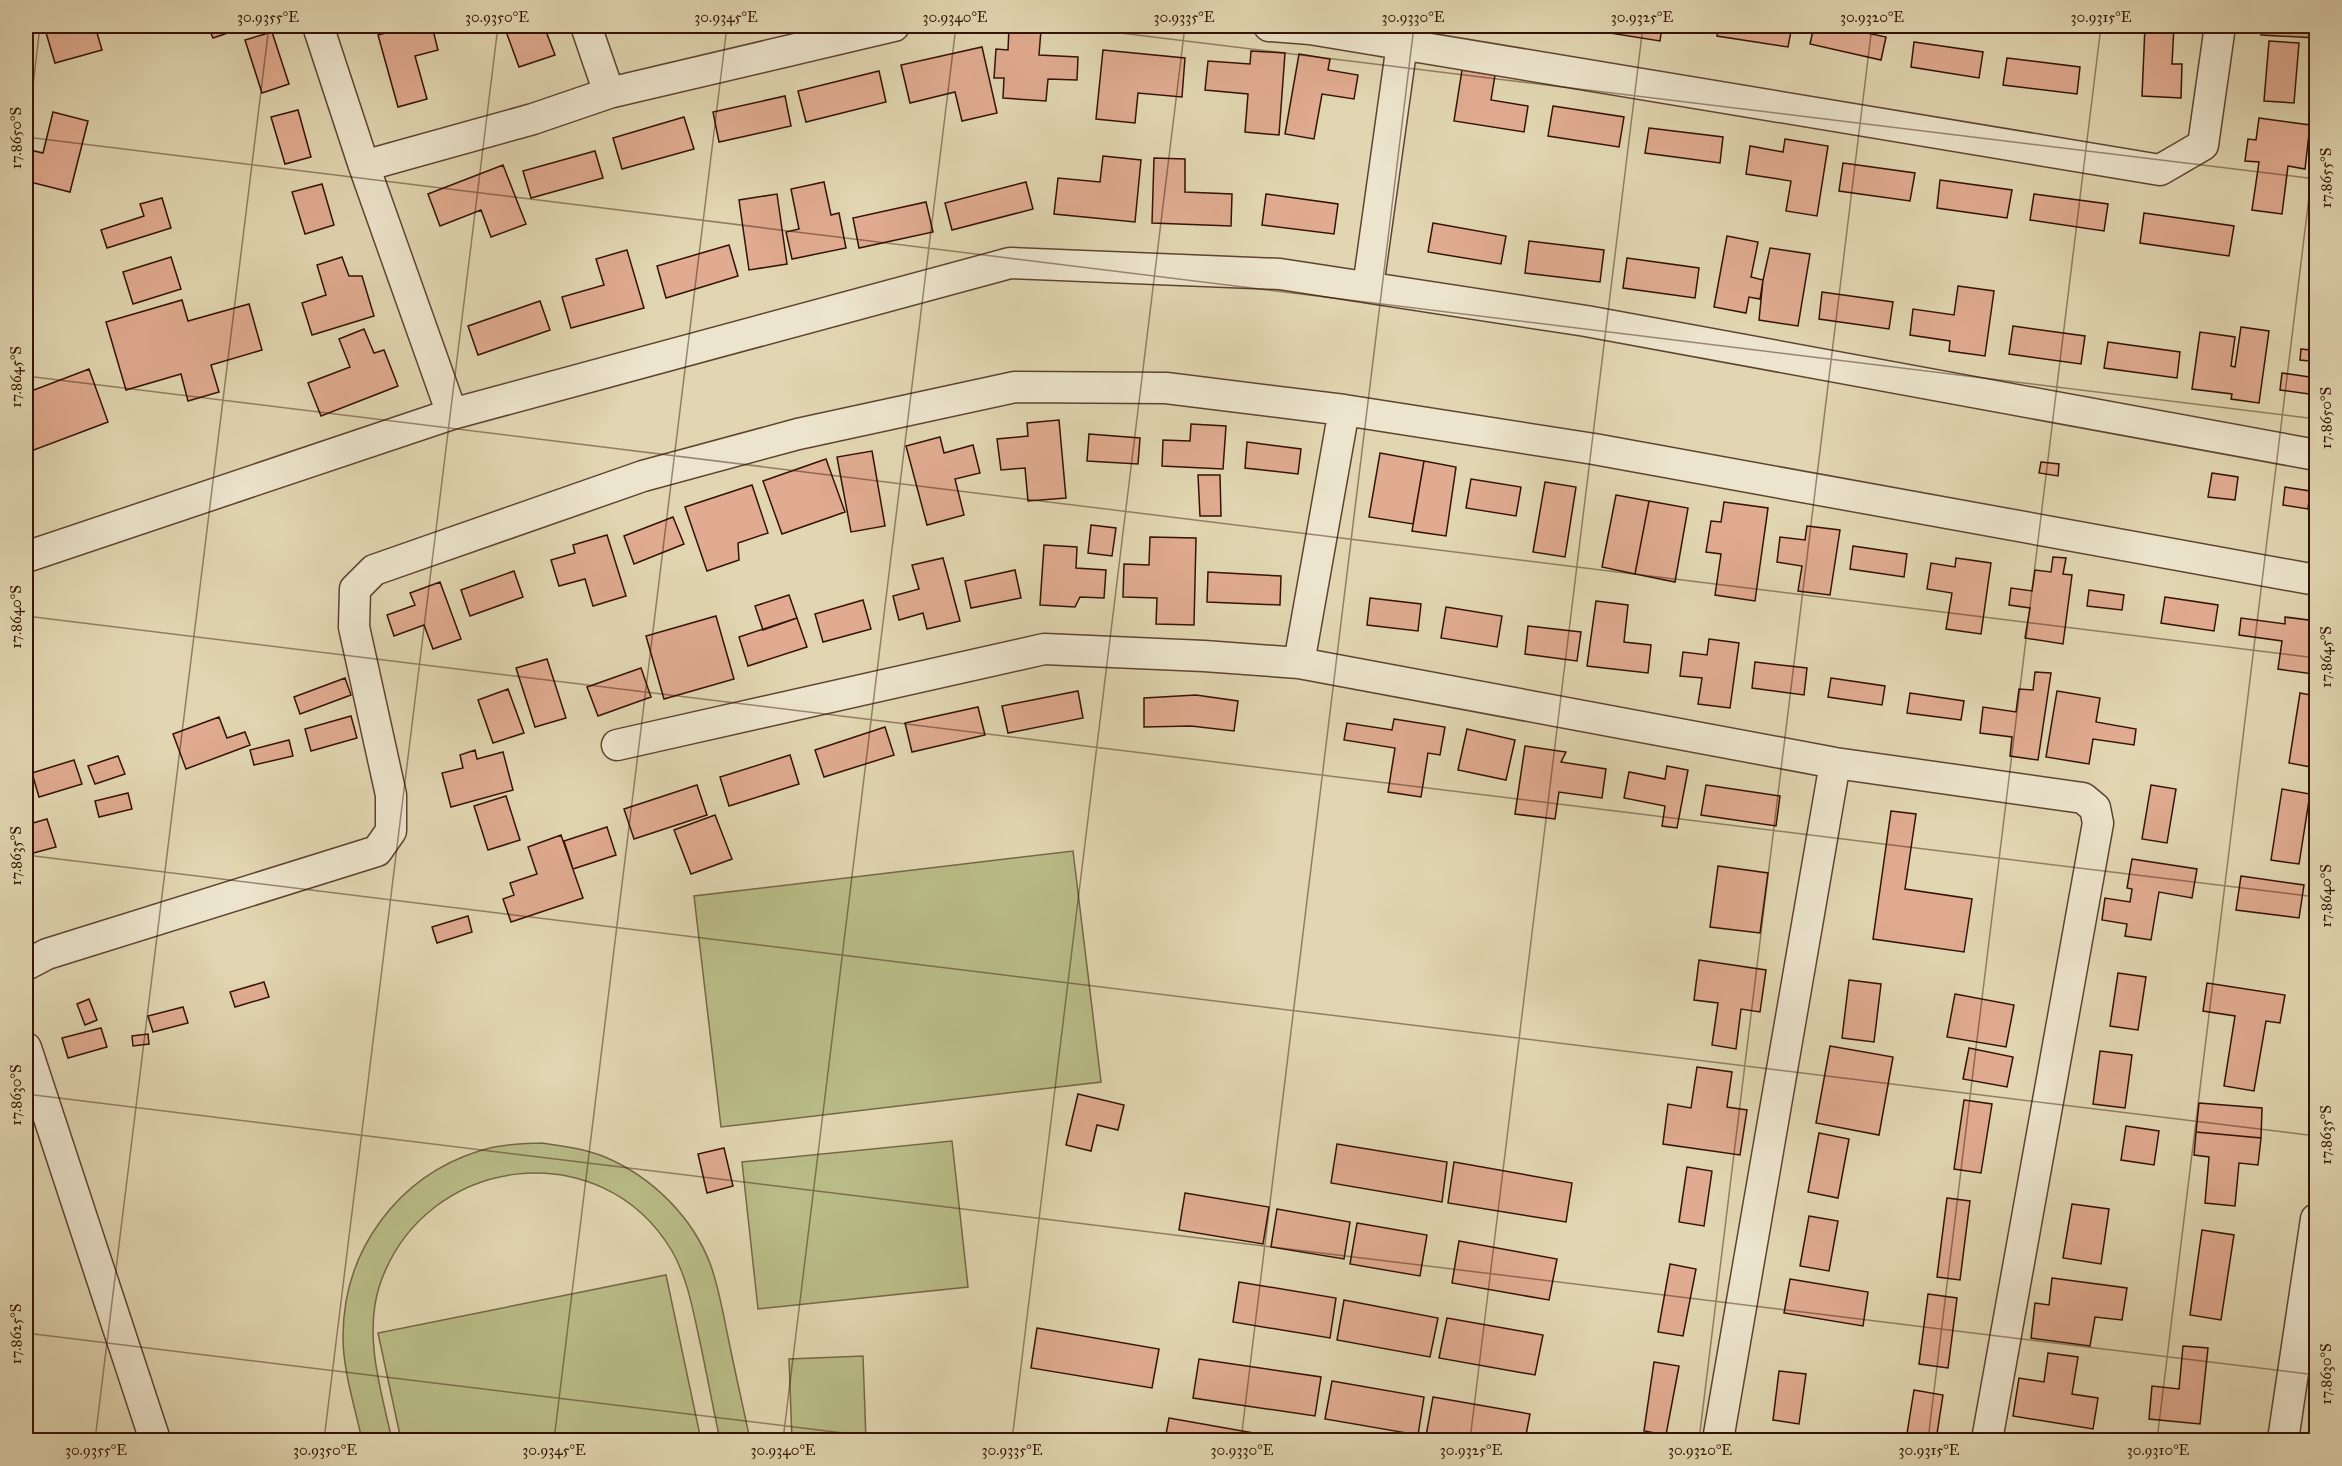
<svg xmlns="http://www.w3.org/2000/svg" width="2342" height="1466" font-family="'IM FELL Great Primer',serif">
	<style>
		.green { fill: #b9bc87; stroke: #766746; stroke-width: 1.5 }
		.building { fill: #e0ab90; stroke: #341205; stroke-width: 1.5 }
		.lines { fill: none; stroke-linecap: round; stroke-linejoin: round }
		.minor-casing { stroke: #5f4330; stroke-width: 33 }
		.minor { stroke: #ece4cc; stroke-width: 30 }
		.ticks { fill: none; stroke: #341205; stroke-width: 1.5; stroke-opacity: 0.45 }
		.neatline { fill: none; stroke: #341205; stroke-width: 2 }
		.ticks-label { font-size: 15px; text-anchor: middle; fill: #341205 }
	</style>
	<rect width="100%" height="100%" fill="#e1d6b1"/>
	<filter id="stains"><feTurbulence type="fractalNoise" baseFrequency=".00333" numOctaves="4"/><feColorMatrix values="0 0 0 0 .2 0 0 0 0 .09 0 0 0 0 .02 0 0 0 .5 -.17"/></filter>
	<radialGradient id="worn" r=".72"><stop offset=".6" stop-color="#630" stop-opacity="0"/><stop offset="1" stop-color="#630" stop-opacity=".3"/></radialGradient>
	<path class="green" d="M 1073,851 L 1101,1082 L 721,1127 L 694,896 Z
		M 952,1141 L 968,1287 L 758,1309 L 742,1162 Z
		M 542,1143 C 563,1146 585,1149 605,1157 C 652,1177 693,1217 711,1266 C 719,1289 723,1313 728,1337 C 735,1372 743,1406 750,1440 L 720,1440 C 713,1408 707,1375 700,1342 C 693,1311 688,1279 672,1251 C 601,1132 425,1154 380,1284 C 363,1335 381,1390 392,1440 L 362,1440 C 355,1407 343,1371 343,1337 C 343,1251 397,1177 479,1151 C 500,1144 521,1144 542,1143 Z
		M 666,1275 L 701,1440 L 401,1440 L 378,1333 Z
		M 863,1356 L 866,1440 L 792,1440 L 789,1359 Z"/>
	<path class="building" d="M 44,26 L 95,26 L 102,50 L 55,63 Z
		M 208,26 L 248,26 L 213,38 Z
		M 411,26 L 432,26 L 438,50 L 415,56 L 427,99 L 398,107 L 378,35 Z
		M 504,26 L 544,26 L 555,55 L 519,67 Z
		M 1604,26 L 1662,26 L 1660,41 L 1603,32 Z
		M 1718,26 L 1792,26 L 1788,47 L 1717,36 Z
		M 1814,26 L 1834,26 L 1886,37 L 1881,60 L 1810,44 Z
		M 2145,26 L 2174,26 L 2172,64 L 2182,64 L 2181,98 L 2142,96 Z
		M 2262,26 L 2316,26 L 2316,38 L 2261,35 Z
		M 1009,28 L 1041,30 L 1039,55 L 1078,57 L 1077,80 L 1048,79 L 1046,101 L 1003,98 L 1004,78 L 994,78 L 996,49 L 1008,50 Z
		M 272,32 L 289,84 L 262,93 L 245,40 Z
		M 2269,41 L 2299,43 L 2294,103 L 2264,101 Z
		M 1914,42 L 1983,52 L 1979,78 L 1911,67 Z
		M 982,47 L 997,113 L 962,121 L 955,92 L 910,103 L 901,65 Z
		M 1103,50 L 1185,58 L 1182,97 L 1138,93 L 1135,123 L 1096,119 Z
		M 1251,51 L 1285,53 L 1279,135 L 1245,132 L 1248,94 L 1205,90 L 1208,61 L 1250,64 Z
		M 1299,54 L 1330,59 L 1328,70 L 1358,75 L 1354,99 L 1322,94 L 1314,139 L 1285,134 Z
		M 2007,58 L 2080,67 L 2077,94 L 2003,85 Z
		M 1462,70 L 1495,75 L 1491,100 L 1528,106 L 1524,132 L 1454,121 Z
		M 879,71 L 886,102 L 806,122 L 798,91 Z
		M 785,96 L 791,126 L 719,142 L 713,112 Z
		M 1553,106 L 1624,117 L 1619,147 L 1548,136 Z
		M 298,110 L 311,157 L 285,164 L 271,117 Z
		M 53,112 L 88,121 L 70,192 L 26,181 L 26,169 L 30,150 L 43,153 Z
		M 684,117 L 694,149 L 622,169 L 613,138 Z
		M 2259,118 L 2310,125 L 2305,169 L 2288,166 L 2282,214 L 2252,210 L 2259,162 L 2245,161 L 2248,139 L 2256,140 Z
		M 1649,128 L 1723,137 L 1720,163 L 1645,153 Z
		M 1785,139 L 1828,146 L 1817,216 L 1786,211 L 1791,181 L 1746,174 L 1750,146 L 1783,152 Z
		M 595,151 L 603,178 L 531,198 L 523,171 Z
		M 1103,156 L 1141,160 L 1135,222 L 1054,214 L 1058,178 L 1100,182 Z
		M 1154,158 L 1185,159 L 1185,192 L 1232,194 L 1231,226 L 1152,223 Z
		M 1843,163 L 1915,173 L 1910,201 L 1839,191 Z
		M 503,165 L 526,224 L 491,237 L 481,210 L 440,226 L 428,194 Z
		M 1940,180 L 2012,190 L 2007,218 L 1937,208 Z
		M 824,182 L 831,215 L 839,213 L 846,248 L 792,259 L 786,232 L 799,229 L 791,189 Z
		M 1026,182 L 1033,209 L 952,230 L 945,203 Z
		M 322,184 L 334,225 L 305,234 L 292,192 Z
		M 777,194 L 787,264 L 749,270 L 739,200 Z
		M 1266,194 L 1338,204 L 1334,234 L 1262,225 Z
		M 2034,194 L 2108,204 L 2104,231 L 2030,220 Z
		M 162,198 L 171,228 L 107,248 L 101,230 L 144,216 L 140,204 Z
		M 926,202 L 933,232 L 859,248 L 853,218 Z
		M 2144,213 L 2234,226 L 2229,256 L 2140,243 Z
		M 1433,223 L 1506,236 L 1501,264 L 1428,252 Z
		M 1727,236 L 1758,242 L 1751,277 L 1763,280 L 1760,299 L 1749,297 L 1746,313 L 1714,307 Z
		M 1529,241 L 1604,250 L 1600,282 L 1525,273 Z
		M 729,245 L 738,276 L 666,298 L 657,266 Z
		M 1770,248 L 1810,254 L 1798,326 L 1759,320 L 1763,280 Z
		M 627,250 L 644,308 L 571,328 L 562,297 L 604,285 L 596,259 Z
		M 171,257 L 181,289 L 133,304 L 123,272 Z
		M 342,257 L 349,276 L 362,276 L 374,316 L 312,335 L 302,303 L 326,295 L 317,265 Z
		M 1627,258 L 1699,268 L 1695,298 L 1623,288 Z
		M 1958,286 L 1994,291 L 1985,356 L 1949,351 L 1950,341 L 1910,335 L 1913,309 L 1954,315 Z
		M 1822,292 L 1893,302 L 1889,329 L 1819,319 Z
		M 182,300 L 188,321 L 249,304 L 262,350 L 211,365 L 219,392 L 188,401 L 181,374 L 126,390 L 106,322 Z
		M 540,301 L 550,330 L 478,355 L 468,326 Z
		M 2013,326 L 2085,336 L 2081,364 L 2009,354 Z
		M 2241,327 L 2269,331 L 2259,403 L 2231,399 L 2232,394 L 2192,389 L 2200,332 L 2235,337 L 2231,366 L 2235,367 Z
		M 364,329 L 374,353 L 384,350 L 398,386 L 321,416 L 308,383 L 350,367 L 339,339 Z
		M 2108,342 L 2180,352 L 2177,378 L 2104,368 Z
		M 2301,349 L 2310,350 L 2309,361 L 2300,360 Z
		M 89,369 L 108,422 L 26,453 L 26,393 Z
		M 2282,373 L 2316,378 L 2316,395 L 2280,390 Z
		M 1059,420 L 1066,498 L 1028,501 L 1025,468 L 1001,470 L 997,439 L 1028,436 L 1027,423 Z
		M 1191,424 L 1226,426 L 1223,469 L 1162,466 L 1163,440 L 1190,441 Z
		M 1089,434 L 1140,438 L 1138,464 L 1087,461 Z
		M 940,437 L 944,453 L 973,445 L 980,473 L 955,479 L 964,515 L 927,525 L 906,446 Z
		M 1247,442 L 1301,449 L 1298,474 L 1245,468 Z
		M 872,451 L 885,526 L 851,532 L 837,457 Z
		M 1380,453 L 1424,461 L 1413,524 L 1369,517 Z
		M 826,459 L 845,512 L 782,534 L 763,481 Z
		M 1424,461 L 1456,467 L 1446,536 L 1412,531 Z
		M 2041,462 L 2059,464 L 2058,476 L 2039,473 Z
		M 2212,473 L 2238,477 L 2235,500 L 2208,497 Z
		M 1198,475 L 1220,475 L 1221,516 L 1200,516 Z
		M 1471,479 L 1521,487 L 1516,516 L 1466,508 Z
		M 1545,482 L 1576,487 L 1565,557 L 1533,552 Z
		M 752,485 L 768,533 L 738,543 L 739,560 L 707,571 L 685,507 Z
		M 2285,487 L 2310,491 L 2308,509 L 2283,505 Z
		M 1616,495 L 1649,501 L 1635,574 L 1602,567 Z
		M 1649,501 L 1688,508 L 1675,582 L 1635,574 Z
		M 1724,502 L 1768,508 L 1755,601 L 1715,595 L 1721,554 L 1706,552 L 1711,521 L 1721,522 Z
		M 673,517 L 684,544 L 634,564 L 624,536 Z
		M 1091,525 L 1116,528 L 1112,556 L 1088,553 Z
		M 1807,526 L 1840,530 L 1830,595 L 1798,591 L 1802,566 L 1777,562 L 1780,537 L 1805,540 Z
		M 607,535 L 626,596 L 593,606 L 585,579 L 559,586 L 551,560 L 575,553 L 573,545 Z
		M 1150,537 L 1196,538 L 1194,625 L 1156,624 L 1157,598 L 1123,597 L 1124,564 L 1149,565 Z
		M 1044,545 L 1077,547 L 1076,568 L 1106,570 L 1104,598 L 1080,597 L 1075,607 L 1040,605 Z
		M 1853,546 L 1907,554 L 1904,577 L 1850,569 Z
		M 2053,557 L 2066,558 L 2063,574 L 2072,575 L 2063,644 L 2025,638 L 2030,608 L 2009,605 L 2011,588 L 2032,591 L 2035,570 L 2051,572 Z
		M 943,558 L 960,621 L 927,629 L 923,613 L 899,620 L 893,596 L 919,589 L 912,565 Z
		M 1956,558 L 1991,563 L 1981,634 L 1946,629 L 1952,593 L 1927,589 L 1931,563 L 1955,567 Z
		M 1015,570 L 1021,598 L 971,608 L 965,581 Z
		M 514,571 L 523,597 L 470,616 L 461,590 Z
		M 1208,572 L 1281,576 L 1280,605 L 1207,602 Z
		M 440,582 L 461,639 L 433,649 L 424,625 L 394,636 L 387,615 L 415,605 L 410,593 Z
		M 2089,590 L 2124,595 L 2122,610 L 2087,606 Z
		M 789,595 L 797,618 L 763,630 L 755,606 Z
		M 2165,597 L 2218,605 L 2214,631 L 2161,623 Z
		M 1370,598 L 1421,604 L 1418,631 L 1367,625 Z
		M 863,600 L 871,629 L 823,642 L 815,614 Z
		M 1596,601 L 1628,605 L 1624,642 L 1651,645 L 1648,673 L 1587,666 Z
		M 1446,607 L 1502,616 L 1497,647 L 1441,638 Z
		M 716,616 L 734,679 L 664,699 L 646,636 Z
		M 2285,617 L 2316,621 L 2316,647 L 2313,674 L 2278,669 L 2282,641 L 2239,635 L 2241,618 L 2285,624 Z
		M 797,618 L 807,647 L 748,666 L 739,637 Z
		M 1528,626 L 1581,632 L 1577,661 L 1525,654 Z
		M 1709,639 L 1739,643 L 1730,708 L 1698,704 L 1702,678 L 1680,676 L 1683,652 L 1707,655 Z
		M 547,659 L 566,718 L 535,727 L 516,668 Z
		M 1755,662 L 1807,668 L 1804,695 L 1752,688 Z
		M 641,668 L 651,697 L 598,716 L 587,687 Z
		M 2035,672 L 2051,673 L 2038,760 L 2010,756 L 2012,737 L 1980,733 L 1983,707 L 2016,712 L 2019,689 L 2033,690 Z
		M 345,678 L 351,695 L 300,714 L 294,697 Z
		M 1831,678 L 1885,686 L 1882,705 L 1828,697 Z
		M 508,689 L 524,733 L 493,743 L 478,700 Z
		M 1078,691 L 1083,718 L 1008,733 L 1002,706 Z
		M 2057,691 L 2100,698 L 2096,722 L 2136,729 L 2134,745 L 2093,739 L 2089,764 L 2046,757 Z
		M 1910,693 L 1964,701 L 1961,720 L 1907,713 Z
		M 2300,693 L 2316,696 L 2316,768 L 2289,763 Z
		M 1196,695 L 1238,701 L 1234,731 L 1191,726 L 1144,727 L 1144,698 Z
		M 978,707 L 985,735 L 912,752 L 905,723 Z
		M 351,716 L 357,738 L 311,751 L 305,729 Z
		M 219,717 L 227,738 L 245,732 L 250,745 L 186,769 L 173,734 Z
		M 1394,719 L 1445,727 L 1440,755 L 1428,753 L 1421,797 L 1388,792 L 1395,748 L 1344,740 L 1347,723 L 1392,730 Z
		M 885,727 L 894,755 L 824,777 L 815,750 Z
		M 1467,729 L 1515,740 L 1506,780 L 1458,770 Z
		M 289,740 L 293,756 L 254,765 L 250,750 Z
		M 1525,746 L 1566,752 L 1561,762 L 1606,769 L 1602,798 L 1559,792 L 1555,819 L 1515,814 Z
		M 475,750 L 477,759 L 503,752 L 513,790 L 451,807 L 442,773 L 463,768 L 460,755 Z
		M 790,755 L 799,784 L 729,806 L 720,777 Z
		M 118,756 L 125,774 L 95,784 L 88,766 Z
		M 74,760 L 82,784 L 39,797 L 32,773 Z
		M 1667,766 L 1688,770 L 1677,828 L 1662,826 L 1665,806 L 1624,798 L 1629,772 L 1665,779 Z
		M 697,785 L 707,815 L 634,839 L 624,809 Z
		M 1706,785 L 1780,796 L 1776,826 L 1701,815 Z
		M 2151,785 L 2176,789 L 2167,843 L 2142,839 Z
		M 2282,789 L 2310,794 L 2299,864 L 2271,860 Z
		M 128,793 L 132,809 L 99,817 L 95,801 Z
		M 506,796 L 520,840 L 488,850 L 474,806 Z
		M 1891,811 L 1916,814 L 1905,889 L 1972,899 L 1964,952 L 1873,939 Z
		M 715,815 L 732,859 L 691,874 L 674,830 Z
		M 47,819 L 56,847 L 26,855 L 26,825 Z
		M 607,827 L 616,855 L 573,869 L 564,841 Z
		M 561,835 L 583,898 L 511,922 L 503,899 L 514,895 L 510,883 L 537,874 L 528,847 Z
		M 2132,859 L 2197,869 L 2192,898 L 2159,892 L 2151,940 L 2125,936 L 2127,924 L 2102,920 L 2105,898 L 2130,902 L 2132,889 L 2127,888 Z
		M 1718,866 L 1768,873 L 1760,933 L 1710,927 Z
		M 2241,876 L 2304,885 L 2299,918 L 2236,910 Z
		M 468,916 L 472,932 L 437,943 L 432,927 Z
		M 1699,960 L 1766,970 L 1760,1012 L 1741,1009 L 1736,1049 L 1712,1045 L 1718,1003 L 1694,1000 Z
		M 2118,973 L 2146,977 L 2138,1030 L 2110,1026 Z
		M 1849,980 L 1881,984 L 1874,1042 L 1842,1038 Z
		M 264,982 L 269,997 L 235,1007 L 230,992 Z
		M 2207,983 L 2285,995 L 2280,1023 L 2266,1021 L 2254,1091 L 2224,1086 L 2235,1016 L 2203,1011 Z
		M 1955,994 L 2014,1005 L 2006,1047 L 1947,1037 Z
		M 89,999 L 97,1020 L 85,1025 L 77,1004 Z
		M 183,1007 L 188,1023 L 153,1032 L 148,1016 Z
		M 101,1028 L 107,1047 L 68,1058 L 62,1038 Z
		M 148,1034 L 149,1044 L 133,1046 L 132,1036 Z
		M 1830,1046 L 1893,1057 L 1879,1135 L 1816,1123 Z
		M 1969,1048 L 2013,1057 L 2007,1087 L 1963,1079 Z
		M 2100,1051 L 2132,1055 L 2125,1108 L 2093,1104 Z
		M 1697,1067 L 1732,1072 L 1727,1107 L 1747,1110 L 1740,1155 L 1663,1144 L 1668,1104 L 1691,1108 Z
		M 1078,1094 L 1124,1105 L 1118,1130 L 1097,1125 L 1091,1151 L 1066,1145 Z
		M 1964,1100 L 1992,1104 L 1981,1173 L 1954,1169 Z
		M 2199,1103 L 2262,1108 L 2261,1138 L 2196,1132 Z
		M 2126,1126 L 2159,1131 L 2154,1165 L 2121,1160 Z
		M 2196,1132 L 2261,1138 L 2258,1165 L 2239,1163 L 2235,1206 L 2205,1203 L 2209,1157 L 2194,1155 Z
		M 1819,1133 L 1849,1139 L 1838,1198 L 1808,1192 Z
		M 1337,1144 L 1447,1162 L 1442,1202 L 1331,1183 Z
		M 724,1148 L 733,1186 L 707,1193 L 698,1154 Z
		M 1454,1162 L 1572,1183 L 1566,1222 L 1448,1203 Z
		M 1687,1167 L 1712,1171 L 1704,1226 L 1679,1222 Z
		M 1185,1193 L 1269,1207 L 1263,1244 L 1179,1230 Z
		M 1947,1198 L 1970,1201 L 1960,1280 L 1937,1277 Z
		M 2072,1204 L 2109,1209 L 2101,1264 L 2063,1258 Z
		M 1277,1209 L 1350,1222 L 1344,1259 L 1271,1247 Z
		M 1809,1216 L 1838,1221 L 1829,1271 L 1800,1266 Z
		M 1357,1223 L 1427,1235 L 1420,1276 L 1350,1264 Z
		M 2202,1230 L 2234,1235 L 2221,1320 L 2190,1315 Z
		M 1459,1241 L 1557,1259 L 1549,1300 L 1452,1283 Z
		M 1670,1264 L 1696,1269 L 1683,1336 L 1658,1332 Z
		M 2052,1278 L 2127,1288 L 2122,1320 L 2095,1317 L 2090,1346 L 2031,1338 L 2035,1303 L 2049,1305 Z
		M 1790,1279 L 1868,1292 L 1863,1326 L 1784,1313 Z
		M 1239,1282 L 1336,1298 L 1330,1338 L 1233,1322 Z
		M 1928,1294 L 1957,1298 L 1948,1368 L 1919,1364 Z
		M 1344,1300 L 1438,1318 L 1430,1357 L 1337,1340 Z
		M 1447,1318 L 1543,1335 L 1535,1375 L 1439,1358 Z
		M 1037,1328 L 1159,1349 L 1152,1388 L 1031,1368 Z
		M 2183,1346 L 2208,1348 L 2200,1424 L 2149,1419 L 2152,1386 L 2179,1389 Z
		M 2048,1353 L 2078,1357 L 2072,1394 L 2098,1398 L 2093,1429 L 2013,1416 L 2019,1378 L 2044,1382 Z
		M 1199,1359 L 1321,1377 L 1315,1416 L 1193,1398 Z
		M 1654,1362 L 1679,1366 L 1666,1435 L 1644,1431 Z
		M 1779,1371 L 1806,1374 L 1799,1424 L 1773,1420 Z
		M 1332,1381 L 1424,1397 L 1418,1435 L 1325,1419 Z
		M 1914,1390 L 1943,1395 L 1936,1440 L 1906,1440 Z
		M 1433,1397 L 1530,1414 L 1525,1440 L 1450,1440 L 1426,1436 Z
		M 1169,1418 L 1293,1440 L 1165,1440 Z
		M 2034,1436 L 2062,1440 L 2034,1440 Z"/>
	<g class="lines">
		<g class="minor-casing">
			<path id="minor" d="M 318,26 L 364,166 L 452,414
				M 586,26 L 609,93
				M 1269,26 L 1310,29 L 2160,170 L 2203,145 L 2220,26
				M 364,166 L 533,119 L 609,93 L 894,26
				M 1368,287 L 1402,44
				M 26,557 L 452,414 L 1010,263 L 1280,274 L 1586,321 L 2316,455
				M 1299,663 L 1344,410
				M 617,745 L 1044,649 L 1204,656 L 1299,663 L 1835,763 L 2083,798 L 2095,808 L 2098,823 L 1987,1440
				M 26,965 L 47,954 L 377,851 L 391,831 L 391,795 L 354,627 L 355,589 L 374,570 L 643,476 L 798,434 L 1015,387 L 1166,388 L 1344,410 L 1594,449 L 2316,580
				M 26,1048 L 155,1440
				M 1718,1440 L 1835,763
				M 2283,1440 L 2316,1219"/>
		</g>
		<use href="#minor" class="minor"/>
	</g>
	<path class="ticks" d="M 1063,26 L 2316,179M 26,137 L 2316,419M 26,145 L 40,26M 26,376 L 2316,658M 26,616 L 2316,897M 26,855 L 2316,1136M 26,1094 L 2316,1375M 26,1333 L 900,1440M 95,1440 L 269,26M 324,1440 L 498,26M 554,1440 L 727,26M 783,1440 L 956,26M 1012,1440 L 1185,26M 1241,1440 L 1414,26M 1470,1440 L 1643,26M 1699,1440 L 1872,26M 1928,1440 L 2101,26M 2157,1440 L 2316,140"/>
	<rect width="2342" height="1466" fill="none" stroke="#e1d6b1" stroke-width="66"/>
	<rect x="33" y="33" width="2276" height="1400" class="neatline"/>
	<g class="ticks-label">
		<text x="268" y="22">30.9355°E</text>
		<text x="497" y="22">30.9350°E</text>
		<text x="726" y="22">30.9345°E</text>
		<text x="955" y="22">30.9340°E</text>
		<text x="1184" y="22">30.9335°E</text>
		<text x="1413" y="22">30.9330°E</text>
		<text x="1642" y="22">30.9325°E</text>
		<text x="1872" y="22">30.9320°E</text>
		<text x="2101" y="22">30.9315°E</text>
		<text transform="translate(16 138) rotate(-90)" y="5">17.8650°S</text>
		<text transform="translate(2326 178) rotate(-90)" y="5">17.8655°S</text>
		<text transform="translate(16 377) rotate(-90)" y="5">17.8645°S</text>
		<text transform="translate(2326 418) rotate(-90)" y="5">17.8650°S</text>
		<text transform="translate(16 617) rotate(-90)" y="5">17.8640°S</text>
		<text transform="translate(2326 657) rotate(-90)" y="5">17.8645°S</text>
		<text transform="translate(16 856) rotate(-90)" y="5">17.8635°S</text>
		<text transform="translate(2326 896) rotate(-90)" y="5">17.8640°S</text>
		<text transform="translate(16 1095) rotate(-90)" y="5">17.8630°S</text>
		<text transform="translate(2326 1135) rotate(-90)" y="5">17.8635°S</text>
		<text transform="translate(16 1334) rotate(-90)" y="5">17.8625°S</text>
		<text transform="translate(2326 1374) rotate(-90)" y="5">17.8630°S</text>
		<text x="96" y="1455">30.9355°E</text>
		<text x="325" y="1455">30.9350°E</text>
		<text x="554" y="1455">30.9345°E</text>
		<text x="783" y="1455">30.9340°E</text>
		<text x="1012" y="1455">30.9335°E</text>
		<text x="1242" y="1455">30.9330°E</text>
		<text x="1471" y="1455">30.9325°E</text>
		<text x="1700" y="1455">30.9320°E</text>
		<text x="1929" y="1455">30.9315°E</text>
		<text x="2158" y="1455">30.9310°E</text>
	</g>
	<rect width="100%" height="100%" filter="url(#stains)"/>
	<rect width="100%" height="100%" fill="url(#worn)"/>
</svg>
